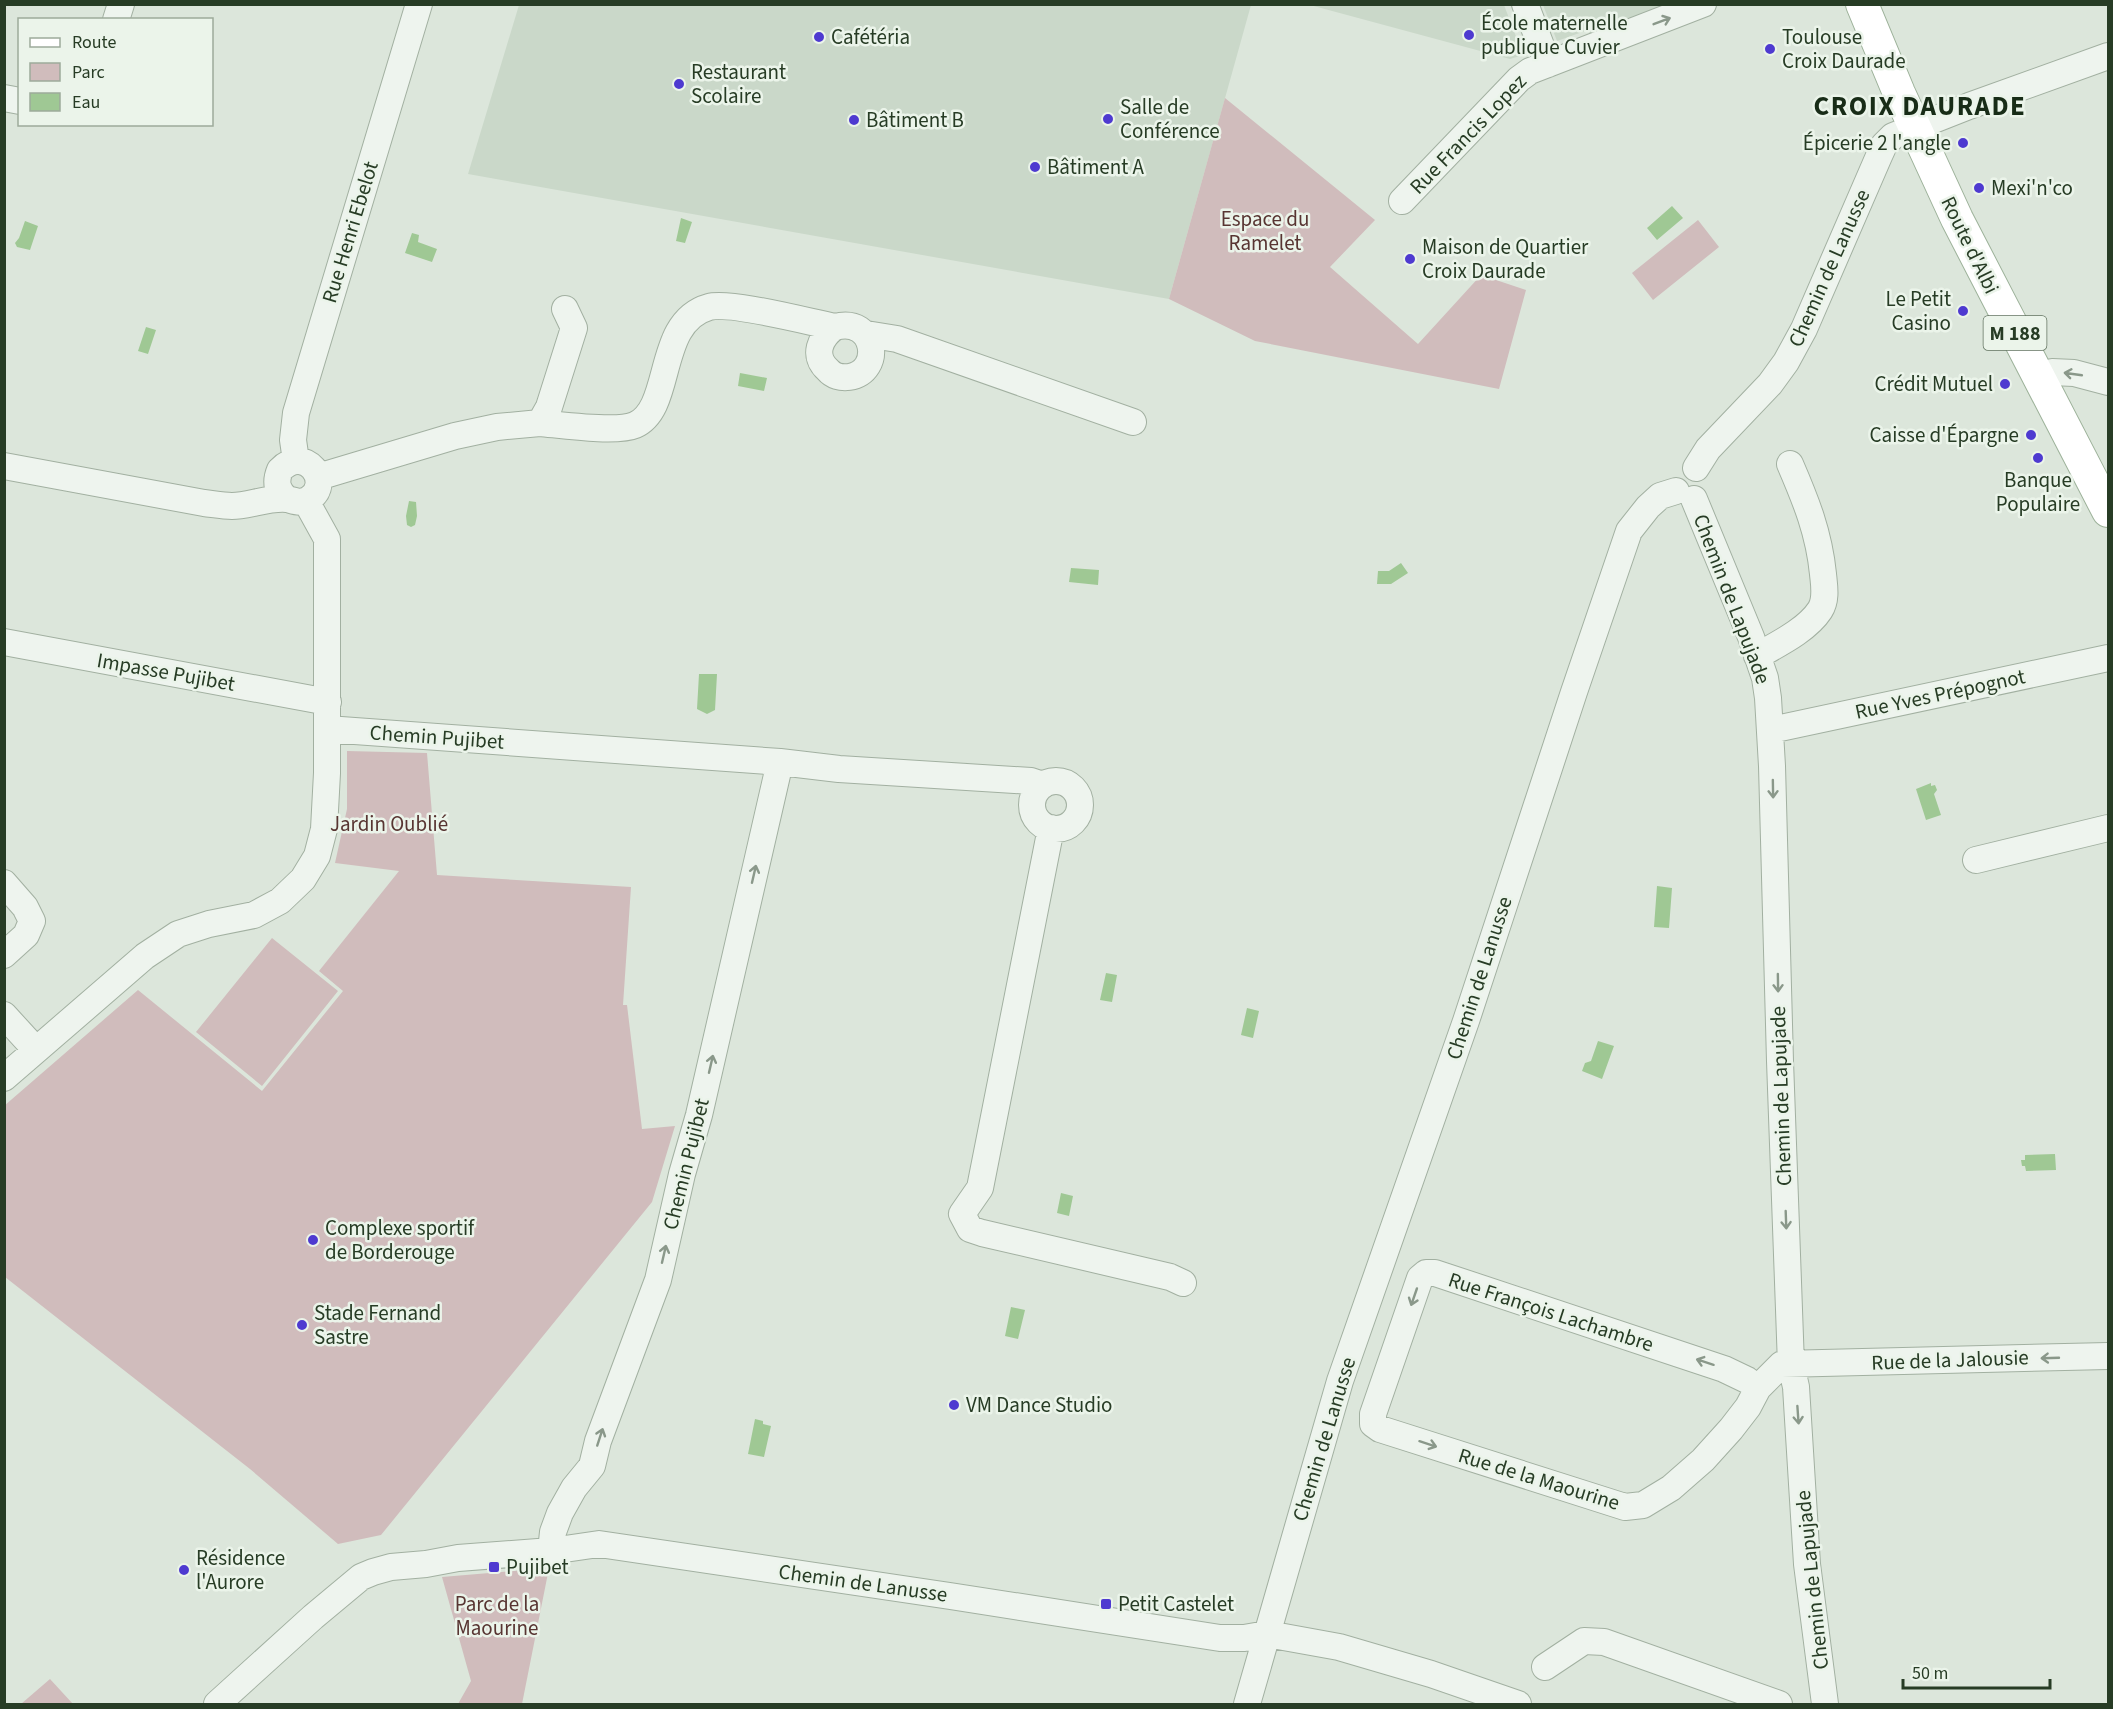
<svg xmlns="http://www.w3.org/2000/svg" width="2113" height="1709" font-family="'Source Sans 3',sans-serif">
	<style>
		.built { fill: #cad8c9 }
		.green { fill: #d0bcbc }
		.water { fill: #9fc894 }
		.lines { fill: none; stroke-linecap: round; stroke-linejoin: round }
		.minor-casing { stroke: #a2b0a1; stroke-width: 28 }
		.major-casing { stroke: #9db29a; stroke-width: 34 }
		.minor { stroke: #eef4ee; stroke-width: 26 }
		.major { stroke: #fff; stroke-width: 32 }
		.oneway { stroke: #8a988a }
		.poi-dot { fill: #4e3ad0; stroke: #ebf4ea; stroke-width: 2 }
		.labels { text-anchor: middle; stroke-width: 5; stroke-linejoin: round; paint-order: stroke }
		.shield { fill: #ebf4ea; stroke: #627360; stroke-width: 1.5 }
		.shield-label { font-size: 20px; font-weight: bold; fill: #273c25 }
		.poi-label { font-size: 21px; fill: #273c25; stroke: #ebf4ea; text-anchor: start }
		.street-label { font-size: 21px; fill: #273c25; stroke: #ebf4ea }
		.park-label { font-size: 21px; fill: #583532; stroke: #ebf4ea }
		.district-label { font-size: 27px; font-weight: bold; letter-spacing: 1.5px; fill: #182c17; stroke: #ebf4ea }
	</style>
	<rect width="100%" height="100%" fill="#dce6db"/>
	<path class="built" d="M 519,5 L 1251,5 L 1169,299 L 468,174 Z
		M 1310,5 L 1504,5 L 1523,55 L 1510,59 Z
		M 1543,5 L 1666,5 L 1590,34 L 1588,30 L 1557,41 Z"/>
	<path class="green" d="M 1225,98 L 1375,220 L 1330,267 L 1418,344 L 1481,275 L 1526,290 L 1499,389 L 1255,341 L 1169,299 Z
		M 1698,220 L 1719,247 L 1653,300 L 1632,273 Z
		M 347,751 L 427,753 L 437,875 L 631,887 L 623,1005 L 627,1005 L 642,1129 L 675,1126 L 652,1202 L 381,1535 L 338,1544 L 250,1469 L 5,1277 L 4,1106 L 138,990 L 262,1091 L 343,991 L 319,971 L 399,871 L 335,863 L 347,809 Z
		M 272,938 L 338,991 L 262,1086 L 196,1032 Z
		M 549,1568 L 522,1704 L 458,1704 L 471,1681 L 457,1631 L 455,1631 L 456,1627 L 442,1577 Z
		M 50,1679 L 73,1704 L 21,1704 Z"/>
	<path class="water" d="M 1672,206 L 1683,218 L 1657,240 L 1647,228 Z
		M 681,218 L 692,222 L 685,243 L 676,241 Z
		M 25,221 L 38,226 L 30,250 L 17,247 L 15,243 L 19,238 Z
		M 412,233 L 419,235 L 418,242 L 437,249 L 432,262 L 405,253 Z
		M 146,327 L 156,330 L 148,354 L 138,351 Z
		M 740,373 L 767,378 L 764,391 L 738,386 Z
		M 409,501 L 416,502 L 417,516 L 415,525 L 411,527 L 407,525 L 406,516 Z
		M 1401,563 L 1408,573 L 1391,584 L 1377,584 L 1378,571 L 1389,571 Z
		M 1071,568 L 1099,570 L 1098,585 L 1069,582 Z
		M 699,674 L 717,674 L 715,710 L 707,714 L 697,709 Z
		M 1931,783 L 1931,786 L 1935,785 L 1937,790 L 1934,794 L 1941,815 L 1926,820 L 1916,789 Z
		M 1657,886 L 1672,888 L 1669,928 L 1654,927 Z
		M 1106,973 L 1117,975 L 1112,1002 L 1100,1000 Z
		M 1247,1008 L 1259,1011 L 1253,1038 L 1241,1035 Z
		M 1598,1041 L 1614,1046 L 1602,1079 L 1582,1071 L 1585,1063 L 1591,1061 Z
		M 2055,1154 L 2056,1170 L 2026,1171 L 2025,1166 L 2022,1166 L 2021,1160 L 2025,1160 L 2025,1155 Z
		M 1061,1193 L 1073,1196 L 1069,1216 L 1057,1213 Z
		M 1011,1307 L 1025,1310 L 1018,1339 L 1005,1336 Z
		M 755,1419 L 763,1421 L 763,1424 L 771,1426 L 764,1457 L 748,1454 Z"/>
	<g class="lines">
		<g class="minor-casing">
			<path id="minor" d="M 1525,4 L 1548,64
				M 116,20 L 121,4
				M 4,98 L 20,101
				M 1402,201 L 1519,79 L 1530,71 L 1703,4
				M 866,334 L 897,339 L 1133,422
				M 2039,379 L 2052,372 L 2074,373 L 2108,382
				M 540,423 C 562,425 616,433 635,425 C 674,408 655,322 709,307 C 730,301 809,322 835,327 C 876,316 884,372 849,377 C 841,378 833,376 828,370 C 812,356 820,337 835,327
				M 296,461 L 293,440 L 296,413 L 419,4
				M 4,466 L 204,503 C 213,504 223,506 232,506 C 248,506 270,497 287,499 C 295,501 300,504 309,499 C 334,483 305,443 280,470 C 275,482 277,491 287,499
				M 1696,468 L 1708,449 L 1770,384 L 1786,362 L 1804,329 L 1879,156 L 1884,145 L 1893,136 L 1969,106 L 2108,56
				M 318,477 L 455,436 L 497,427 L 540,423 L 549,407 L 574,328 L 565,309
				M 1694,499 L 1751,637 L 1765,678 L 1768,698 L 1772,766 L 1780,1061 L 1791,1365 L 1796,1387 L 1807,1564 L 1825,1704
				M 4,642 L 328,702
				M 1757,656 C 1778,644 1807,630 1820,610 C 1827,599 1824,585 1823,574 C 1819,533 1806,501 1790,464
				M 327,729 L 780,762 L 839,769 L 1031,781 L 1043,785
				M 1771,730 L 2108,658
				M1032 805a24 24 0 1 1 48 0a24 24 0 1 1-48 0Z
				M 1051,828 L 980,1188 L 962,1214 L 970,1229 L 982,1233 L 1170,1277 L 1183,1283
				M 1976,860 L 2108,828
				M 4,883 L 25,907 L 32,921 L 26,935 L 4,955
				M 4,1015 L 36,1050
				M 4,1078 L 145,956 L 178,934 L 209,924 L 254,915 L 280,901 L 303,879 L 317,856 L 324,829 L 327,773 L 327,539 L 306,501
				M 1758,1388 L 1747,1380 L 1724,1369 L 1435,1273 L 1426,1273 L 1420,1278 L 1373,1414 L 1373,1424 L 1380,1429 L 1625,1507 L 1643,1505 L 1671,1488 L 1703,1460 L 1731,1429 L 1748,1407 L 1758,1388 L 1782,1364 L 2108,1356
				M 551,1551 L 553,1532 L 560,1513 L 574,1488 L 592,1466 L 598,1441 L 658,1280 L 682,1174 L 699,1115 L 780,762
				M 1545,1667 L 1584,1641 L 1604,1642 L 1779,1704
				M 217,1704 L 313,1617 L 361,1577 L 373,1572 L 391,1567 L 426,1564 L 458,1558 L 551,1551 L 599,1544 L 950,1596 L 1220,1638 L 1244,1638 L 1267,1634 L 1339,1647 L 1431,1674 L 1518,1704
				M 1247,1704 L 1340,1381 L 1466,1021 L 1574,692 L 1629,531 L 1648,507 L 1660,496 L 1676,491"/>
		</g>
		<g class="major-casing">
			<path id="major" d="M 1862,4 L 1899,93 L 1957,219 L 2108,511"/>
		</g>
		<use href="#minor" class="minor"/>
		<use href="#major" class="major"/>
	</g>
	<defs><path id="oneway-shaft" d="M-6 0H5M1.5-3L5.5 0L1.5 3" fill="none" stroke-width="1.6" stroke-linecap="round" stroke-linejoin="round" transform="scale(1.5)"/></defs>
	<g class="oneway">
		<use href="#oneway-shaft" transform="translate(1662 21) rotate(-21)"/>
		<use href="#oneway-shaft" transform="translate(2073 374) rotate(-172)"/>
		<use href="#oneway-shaft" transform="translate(1773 789) rotate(89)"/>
		<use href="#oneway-shaft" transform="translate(754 874) rotate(-77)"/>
		<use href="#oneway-shaft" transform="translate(1778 983) rotate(89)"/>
		<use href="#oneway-shaft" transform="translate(711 1064) rotate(-77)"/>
		<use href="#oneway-shaft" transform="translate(1786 1220) rotate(88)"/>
		<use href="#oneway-shaft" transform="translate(664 1254) rotate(-77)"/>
		<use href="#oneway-shaft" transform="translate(1414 1297) rotate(109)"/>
		<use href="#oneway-shaft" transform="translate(2050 1358) rotate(178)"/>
		<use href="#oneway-shaft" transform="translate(1705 1362) rotate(-162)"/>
		<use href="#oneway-shaft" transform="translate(1798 1415) rotate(86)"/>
		<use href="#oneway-shaft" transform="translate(600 1437) rotate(-72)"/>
		<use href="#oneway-shaft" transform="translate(1428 1444) rotate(18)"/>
	</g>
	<g class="poi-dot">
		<circle cx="1469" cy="35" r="6"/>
		<circle cx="819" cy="37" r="6"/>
		<circle cx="1770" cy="49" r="6"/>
		<circle cx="679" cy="84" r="6"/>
		<circle cx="1108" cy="119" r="6"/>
		<circle cx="854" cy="120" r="6"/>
		<circle cx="1963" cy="143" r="6"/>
		<circle cx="1035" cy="167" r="6"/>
		<circle cx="1979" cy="188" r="6"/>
		<circle cx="1410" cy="259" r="6"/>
		<circle cx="1963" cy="311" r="6"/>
		<circle cx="2005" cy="384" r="6"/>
		<circle cx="2031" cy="435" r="6"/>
		<circle cx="2038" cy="458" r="6"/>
		<circle cx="313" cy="1240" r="6"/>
		<circle cx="302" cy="1325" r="6"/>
		<circle cx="954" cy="1405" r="6"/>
		<rect x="488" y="1561" width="12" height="12" rx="3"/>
		<circle cx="184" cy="1570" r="6"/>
		<rect x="1100" y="1598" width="12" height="12" rx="3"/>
	</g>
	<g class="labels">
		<rect class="shield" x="1983.5" y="316" width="63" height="34" rx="4.5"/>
		<g class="shield-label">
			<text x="2015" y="340">M 188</text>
		</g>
		<g class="poi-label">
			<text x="1481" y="30">École maternelle<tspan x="1481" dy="24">publique Cuvier</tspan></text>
			<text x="831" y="44">Cafétéria</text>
			<text x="1782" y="44">Toulouse<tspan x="1782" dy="24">Croix Daurade</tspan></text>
			<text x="691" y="79">Restaurant<tspan x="691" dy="24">Scolaire</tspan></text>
			<text x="1120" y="114">Salle de<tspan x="1120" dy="24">Conférence</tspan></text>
			<text x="866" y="127">Bâtiment B</text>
			<text x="1951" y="150" text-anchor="end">Épicerie 2 l'angle</text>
			<text x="1047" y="174">Bâtiment A</text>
			<text x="1991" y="195">Mexi'n'co</text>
			<text x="1422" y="254">Maison de Quartier<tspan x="1422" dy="24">Croix Daurade</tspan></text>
			<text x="1951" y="306" text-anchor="end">Le Petit<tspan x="1951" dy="24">Casino</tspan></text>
			<text x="1993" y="391" text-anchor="end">Crédit Mutuel</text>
			<text x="2019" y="442" text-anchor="end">Caisse d'Épargne</text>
			<text x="2038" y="487" text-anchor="middle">Banque<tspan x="2038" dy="24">Populaire</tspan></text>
			<text x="325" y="1235">Complexe sportif<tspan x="325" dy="24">de Borderouge</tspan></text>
			<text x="314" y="1320">Stade Fernand<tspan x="314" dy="24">Sastre</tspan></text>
			<text x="966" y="1412">VM Dance Studio</text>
			<text x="196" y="1565">Résidence<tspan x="196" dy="24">l'Aurore</tspan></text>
			<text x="506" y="1574">Pujibet</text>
			<text x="1118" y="1611">Petit Castelet</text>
		</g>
		<g class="street-label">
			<text transform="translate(1468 134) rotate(-46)" y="7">Rue Francis Lopez</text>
			<text transform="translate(350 232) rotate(-73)" y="7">Rue Henri Ebelot</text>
			<text transform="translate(1970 245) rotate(64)" y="7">Route d'Albi</text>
			<text transform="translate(1829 268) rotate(-66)" y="7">Chemin de Lanusse</text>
			<text transform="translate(1732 599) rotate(69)" y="7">Chemin de Lapujade</text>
			<text transform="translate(166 672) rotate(10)" y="7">Impasse Pujibet</text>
			<text transform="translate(1940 694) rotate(-12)" y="7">Rue Yves Prépognot</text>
			<text transform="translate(437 737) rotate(4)" y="7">Chemin Pujibet</text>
			<text transform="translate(1479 978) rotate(-72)" y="7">Chemin de Lanusse</text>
			<text transform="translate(1781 1096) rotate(-92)" y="7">Chemin de Lapujade</text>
			<text transform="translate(686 1164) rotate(-76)" y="7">Chemin Pujibet</text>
			<text transform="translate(1551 1312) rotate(18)" y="7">Rue François Lachambre</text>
			<text transform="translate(1950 1360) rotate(-2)" y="7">Rue de la Jalousie</text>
			<text transform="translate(1324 1439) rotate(-73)" y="7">Chemin de Lanusse</text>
			<text transform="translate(1539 1479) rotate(17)" y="7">Rue de la Maourine</text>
			<text transform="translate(1812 1580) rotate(-96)" y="7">Chemin de Lapujade</text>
			<text transform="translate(863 1583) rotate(8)" y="7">Chemin de Lanusse</text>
		</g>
		<g class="park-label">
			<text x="1265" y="226">Espace du<tspan x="1265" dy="24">Ramelet</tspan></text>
			<text x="389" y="831">Jardin Oublié</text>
			<text x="497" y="1611">Parc de la<tspan x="497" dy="24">Maourine</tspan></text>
		</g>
		<g class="district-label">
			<text x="1920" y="115">CROIX DAURADE</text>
		</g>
	</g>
	<rect width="2113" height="1709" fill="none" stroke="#273c25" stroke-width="12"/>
	<rect x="18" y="18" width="195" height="108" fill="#ebf4ea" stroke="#9daa9b" stroke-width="1.5"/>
	<rect x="30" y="38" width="30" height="9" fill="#ffffff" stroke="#9daa9b" stroke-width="1.5"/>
	<text x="72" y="48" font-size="18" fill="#273c25">Route</text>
	<rect x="30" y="63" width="30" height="18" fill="#d0bcbc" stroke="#9daa9b" stroke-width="1.5"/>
	<text x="72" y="78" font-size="18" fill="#273c25">Parc</text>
	<rect x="30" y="93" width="30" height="18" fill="#9fc894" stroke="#9daa9b" stroke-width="1.5"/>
	<text x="72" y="108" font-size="18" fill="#273c25">Eau</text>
	<path d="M1903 1679v9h147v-9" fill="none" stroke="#273c25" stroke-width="3"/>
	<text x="1912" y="1679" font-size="18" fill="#273c25" stroke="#ebf4ea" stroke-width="4.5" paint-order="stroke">50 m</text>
</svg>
